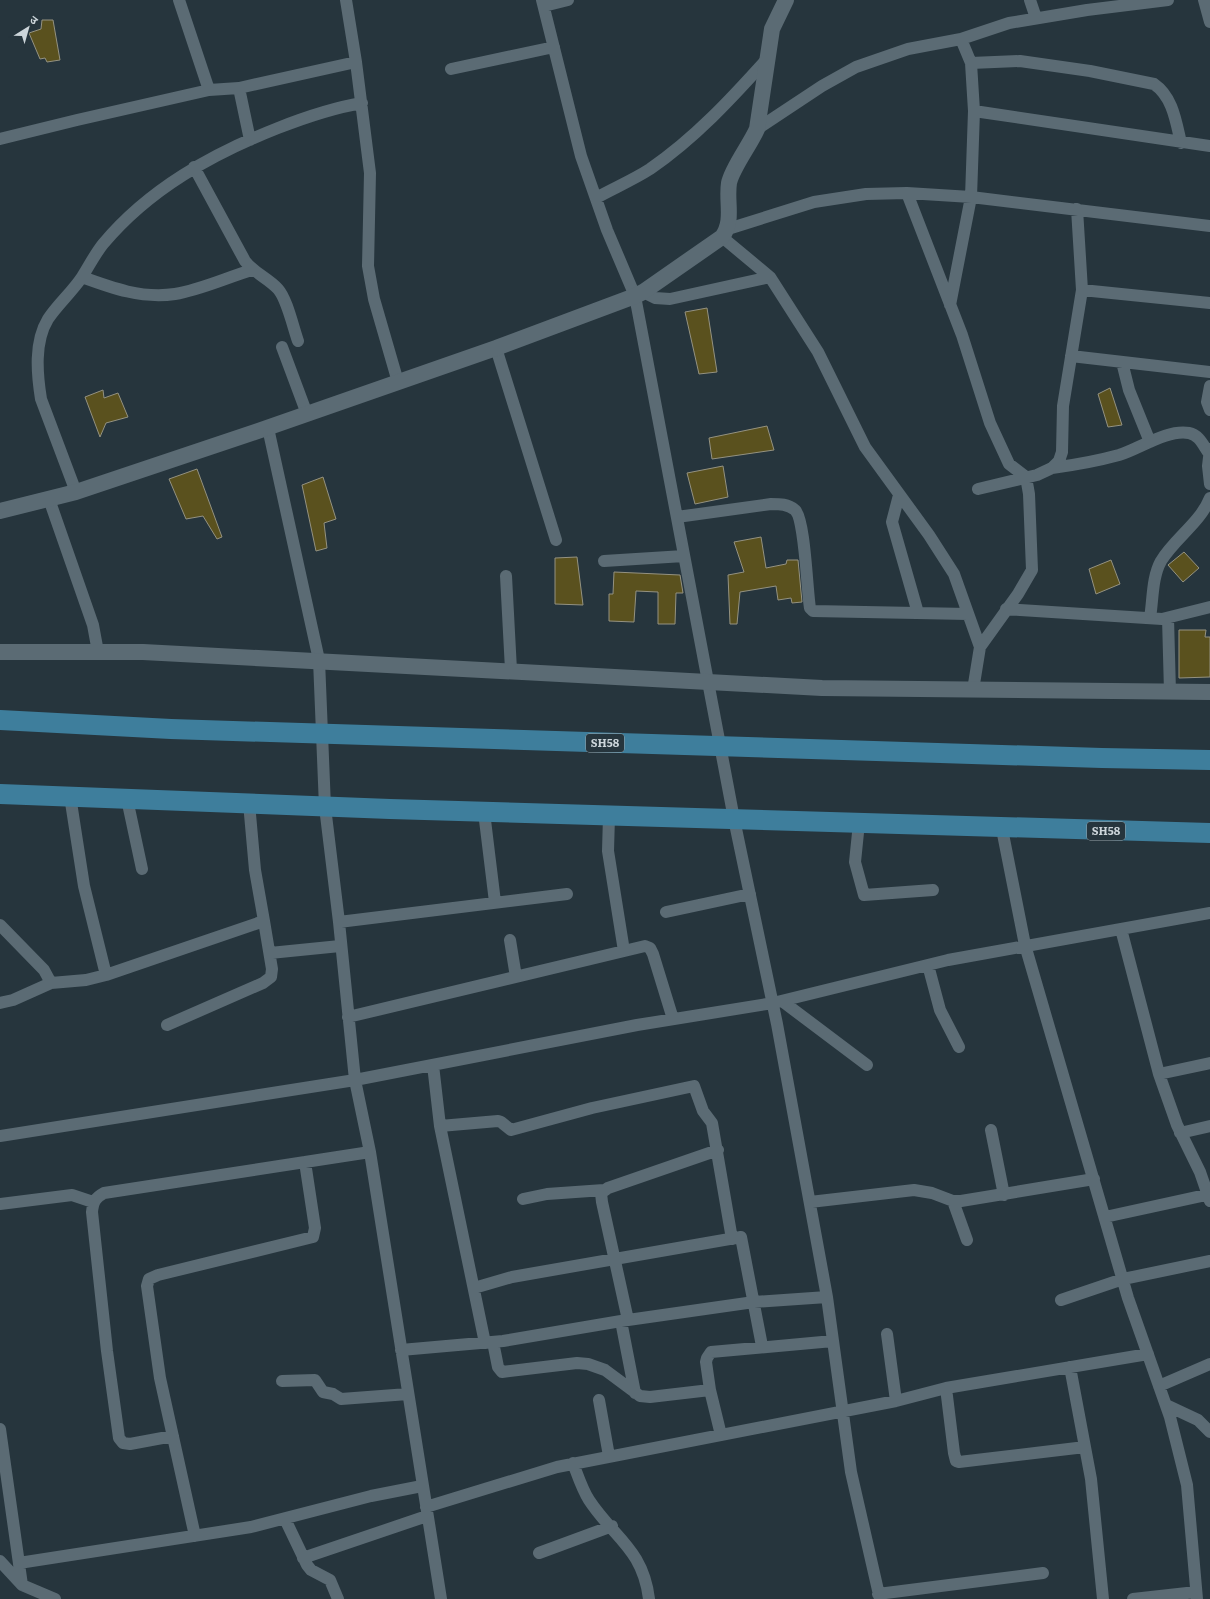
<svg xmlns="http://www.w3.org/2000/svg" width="1210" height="1599" font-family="Literata,'Noto Sans Devanagari',serif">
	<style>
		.building { fill: #5a511e; stroke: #949281 }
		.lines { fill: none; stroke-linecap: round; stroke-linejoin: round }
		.minor { stroke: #5b6b74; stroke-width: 12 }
		.tertiary { stroke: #5b6b74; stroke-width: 16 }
		.primary { stroke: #3e7e9c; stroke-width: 20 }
		.labels { text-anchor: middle; stroke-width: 3.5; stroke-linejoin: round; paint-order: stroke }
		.shield { fill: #26353d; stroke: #9aa5ab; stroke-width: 1 }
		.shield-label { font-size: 11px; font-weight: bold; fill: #ccd5da }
	</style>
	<rect width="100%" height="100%" fill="#26353d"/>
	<path class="building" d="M 42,20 L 53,20 L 60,60 L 47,62 L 45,58 L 40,59 L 29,33 L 41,29 Z
		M 707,308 L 717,372 L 699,374 L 685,312 Z
		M 1110,388 L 1122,425 L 1108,427 L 1098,394 Z
		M 103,390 L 104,398 L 118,393 L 128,417 L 106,423 L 100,437 L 85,397 Z
		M 767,426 L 774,450 L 712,459 L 709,438 Z
		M 723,466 L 728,497 L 695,504 L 687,473 Z
		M 197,469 L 222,537 L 217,539 L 203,516 L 186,519 L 169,479 Z
		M 323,477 L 336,519 L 324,523 L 327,548 L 316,551 L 302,485 Z
		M 761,537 L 766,568 L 786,564 L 787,560 L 798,560 L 802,602 L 792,603 L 791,598 L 778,600 L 776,586 L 740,592 L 737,624 L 730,624 L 728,575 L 744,572 L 734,542 Z
		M 1184,552 L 1199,568 L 1183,582 L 1168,565 Z
		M 577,557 L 583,605 L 555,604 L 555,558 Z
		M 1111,560 L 1120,584 L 1096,594 L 1089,569 Z
		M 614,572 L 680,575 L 683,593 L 676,593 L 675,624 L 658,624 L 658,592 L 636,591 L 634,622 L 609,621 L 609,594 L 613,594 Z
		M 1179,630 L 1206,630 L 1205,637 L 1210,637 L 1210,677 L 1179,678 Z"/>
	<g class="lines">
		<path class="minor" d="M 179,0 L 209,90
			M 346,0 L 356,62 L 370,173 L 368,266 L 374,299 L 398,382
			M 542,0 L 581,156 L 607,230 L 635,296 L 734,819 L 777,1024 L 827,1297 L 851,1472 L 880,1599
			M 1030,0 L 1036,18
			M 1204,0 L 1210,22
			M 544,6 L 568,0
			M 971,63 L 1020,61 L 1090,71 L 1154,84 C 1173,97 1176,122 1181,143
			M 451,69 L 554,47
			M 239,88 L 250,140
			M 974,111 L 1210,146
			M 757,129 L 822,86 L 856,67 L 908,49 L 961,39 L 1009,23 L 1087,10 L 1168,0
			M 0,139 L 77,120 L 209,90 L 239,88 L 356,62
			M 194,167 L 245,261 C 254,273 268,278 278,289 C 287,299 293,327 298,341
			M 907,193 L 962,335 L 990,423 L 1009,464 L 1026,477 L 1029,494 L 1032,570 L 1018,594 L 980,647
			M 596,198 C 614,188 633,180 650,169 C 695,138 731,99 767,59
			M 728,229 L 814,202 L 866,194 L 907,193 L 971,197 L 1210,226
			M 722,237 L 770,277 L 818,352 L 865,447 L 929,535 L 954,574 L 980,647 L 973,690
			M 82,277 C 112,288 142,299 175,294 C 200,290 228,277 252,270
			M 1082,290 L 1210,303
			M 643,292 L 655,298 L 670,299 L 770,277
			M 950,305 L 971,197 L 974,111 L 971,63 L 961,39
			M 282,347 L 307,414
			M 496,348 L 556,540
			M 1071,356 L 1210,372
			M 1122,362 L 1129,390 L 1150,442
			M 1210,386 L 1207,402 L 1210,410
			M 268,428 L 319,660 L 325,807 L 339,922 L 355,1080 L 370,1152 L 441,1599
			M 1210,449 L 1208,466 L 1210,484
			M 1052,468 C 1075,465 1097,461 1119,455 C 1139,449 1167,429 1189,433 C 1199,435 1203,445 1208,452
			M 978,489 L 1037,475 L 1052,468 L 1059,461 L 1062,452 L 1063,406 L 1082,290 L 1077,209
			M 76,492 L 41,399 C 37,374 34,342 48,319 C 58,304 72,292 82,277 C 89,266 95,254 103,244 C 149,189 212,154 278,128 C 306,117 332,108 362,103
			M 899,495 L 892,522 L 918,613
			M 49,499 L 93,625 L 98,652
			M 677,517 L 771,504 C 780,504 788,504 795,510 C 805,519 807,591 810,608 L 813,611 L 968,614
			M 604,561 L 684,556
			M 506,576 L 511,670
			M 1006,609 L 1162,619 L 1210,607
			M 1150,618 C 1153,600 1152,577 1161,561 C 1175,538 1200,523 1210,498
			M 1168,618 L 1170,692
			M 70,796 L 84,886 L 106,975 L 264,921 L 255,870 L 249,803
			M 127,799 L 142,869
			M 484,812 L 495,902
			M 609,816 L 608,851 L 624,951
			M 859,823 L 855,862 L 864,895 L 933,890
			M 1002,829 L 1025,945 L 1128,1298 L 1170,1417 L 1187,1485 L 1197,1599
			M 666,912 L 750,894
			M 339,922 L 567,894
			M 0,925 L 44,970 L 51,983
			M 1121,929 L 1159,1074 L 1177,1125 L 1200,1172 L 1210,1201
			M 510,940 L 516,977
			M 270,953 L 340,946
			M 928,965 L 940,1010 L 959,1047
			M 782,1001 L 867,1065
			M 0,1003 L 13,1000 L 51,983 L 86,980 L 106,975
			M 348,1017 L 645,946 L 650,948 L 653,954 L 673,1019
			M 167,1025 L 263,983 L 271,977 L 272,969 L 264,921
			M 433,1065 L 440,1126 L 485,1343
			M 1159,1074 L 1210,1063
			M 440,1126 L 498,1121 L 501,1122 L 511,1130 L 592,1108 L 694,1086 L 703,1111 L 712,1123 L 732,1239
			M 991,1130 L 1004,1195
			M 1180,1133 L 1210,1126
			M 0,1136 L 355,1080 L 637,1025 L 773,1003 L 948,960 L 1210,913
			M 523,1199 L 547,1194 L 604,1190
			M 953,1201 L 967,1240
			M 810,1202 L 914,1190 L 932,1193 L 953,1201 L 961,1201 L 1094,1179
			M 0,1204 L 72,1195 L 93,1202
			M 1105,1217 L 1210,1194
			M 474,1288 L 512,1277 L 741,1237 L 762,1346
			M 1061,1300 L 1123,1279 L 1210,1261
			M 628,1320 L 602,1202 L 601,1193 L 608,1188 L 718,1150
			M 621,1321 L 635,1393
			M 887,1334 L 896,1401
			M 493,1342 L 498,1367 L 502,1372 L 577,1363 L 588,1364 L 605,1370 L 640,1396 L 650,1397 L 710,1390
			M 401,1350 L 503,1341 L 621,1321 L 754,1302 L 827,1297
			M 1070,1367 L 1091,1479 L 1103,1599
			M 282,1381 L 315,1380 L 323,1392 L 333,1394 L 341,1399 L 408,1394
			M 1159,1386 L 1210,1364
			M 946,1388 L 954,1453 L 956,1461 L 959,1462 L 1085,1447
			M 599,1400 L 609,1456
			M 1166,1405 L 1198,1420 L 1210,1432
			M 0,1429 L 22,1585
			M 721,1435 L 710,1390 L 706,1362 L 707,1358 L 711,1352 L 833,1341
			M 173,1436 L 130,1444 L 123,1443 L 119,1438 L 107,1351 L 92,1212 C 93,1202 95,1198 104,1193 L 370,1152
			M 573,1463 C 578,1476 582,1489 589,1500 C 614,1538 643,1549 649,1599
			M 426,1507 L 557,1467 L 896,1401 L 946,1388 L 1148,1354
			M 285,1519 L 307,1565 L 311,1570 L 330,1580 L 338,1599
			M 195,1536 L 160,1378 L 147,1286 L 149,1279 L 158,1275 L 313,1237 L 315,1228 L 305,1162
			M 539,1553 L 612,1526
			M 303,1558 L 427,1516
			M 0,1561 L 22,1585 L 55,1599
			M 19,1563 L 251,1527 L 371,1496 L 422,1486
			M 878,1594 L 1043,1573
			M 1133,1599 L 1196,1592"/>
		<path class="tertiary" d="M 0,511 L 76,492 L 258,431 L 496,348 L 635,296 L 643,292 L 722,237 C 734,221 726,202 729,183 C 732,168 750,145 757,129 L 772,29 L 786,0
			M 0,652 L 143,652 L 822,688 L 1210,692"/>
		<path class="primary" d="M 0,720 L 171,729 L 1102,758 L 1210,760
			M 0,794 L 390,809 L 1210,833"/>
	</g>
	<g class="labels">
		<g class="shield">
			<rect x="586" y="734" width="38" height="18" rx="3"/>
			<rect x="1087" y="822" width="38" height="18" rx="3"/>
		</g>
		<g class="shield-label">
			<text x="605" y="747">SH58</text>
			<text x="1106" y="835">SH58</text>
		</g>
	</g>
	<g transform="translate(28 28) rotate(37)" stroke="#26353d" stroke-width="3" paint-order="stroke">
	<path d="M0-3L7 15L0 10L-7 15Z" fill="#ccd5da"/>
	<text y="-6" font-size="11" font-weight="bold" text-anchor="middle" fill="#ccd5da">उ</text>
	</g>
</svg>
